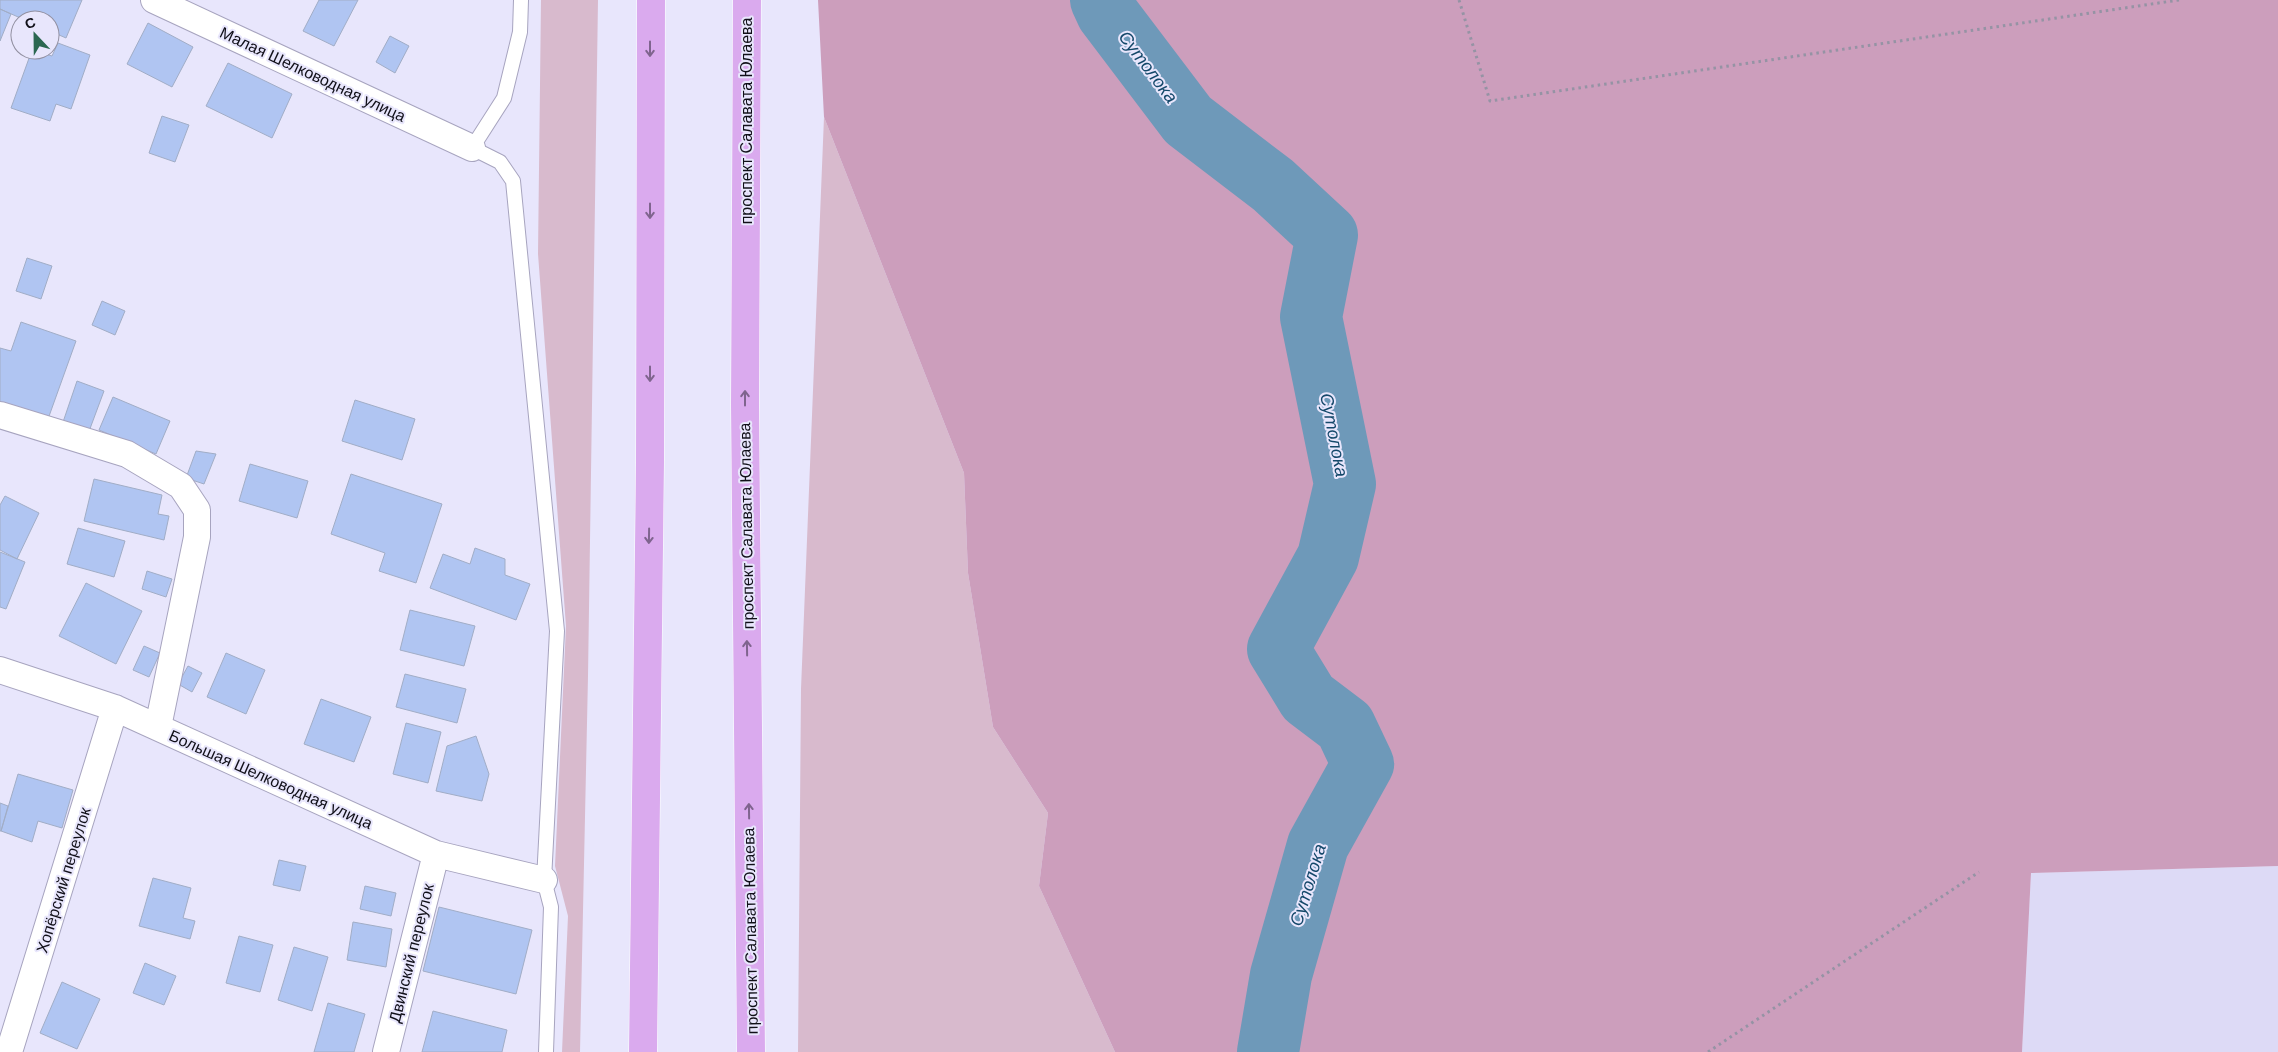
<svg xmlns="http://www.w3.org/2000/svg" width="2278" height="1052" font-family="'DM Sans',sans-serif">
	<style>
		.built { fill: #dddaf6 }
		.green { fill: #d8bacd }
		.forest { fill: #cc9ebc }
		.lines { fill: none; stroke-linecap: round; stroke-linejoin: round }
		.river { stroke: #6e99b9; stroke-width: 62 }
		.building { fill: #b0c5f2; stroke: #a1adc6 }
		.service-casing { stroke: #a7a4bf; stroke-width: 16 }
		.minor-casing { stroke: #a7a4bf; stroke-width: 28 }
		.primary-casing { stroke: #fff; stroke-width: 29 }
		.path { stroke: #9593a4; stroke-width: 3; stroke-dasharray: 2.5 4; stroke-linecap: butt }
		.service { stroke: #fff; stroke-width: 14 }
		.minor { stroke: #fff; stroke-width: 26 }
		.primary { stroke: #daaaee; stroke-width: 28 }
		.oneway { stroke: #7f648e }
		.labels { text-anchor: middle; stroke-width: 4; stroke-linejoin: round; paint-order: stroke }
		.street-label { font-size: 16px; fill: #100f18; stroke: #e8e6fc }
		.water-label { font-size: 18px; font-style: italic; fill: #14486a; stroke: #e8e6fc }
	</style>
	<rect width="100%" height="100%" fill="#e8e6fc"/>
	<path class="built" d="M 2278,866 L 2278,1052 L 2022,1052 L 2031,873 Z"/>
	<path class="green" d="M 541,0 L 598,0 L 588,676 L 580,1052 L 562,1052 L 568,916 L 555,866 L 566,626 L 538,254 Z
		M 824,117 L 964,473 L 968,573 L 993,727 L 1048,813 L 1039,886 L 1115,1052 L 798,1052 L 801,689 Z"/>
	<path class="forest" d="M 818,0 L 2278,0 L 2278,866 L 2031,873 L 2022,1052 L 1115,1052 L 1039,886 L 1048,813 L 993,727 L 968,573 L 964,473 L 824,117 Z"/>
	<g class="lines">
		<path class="river" d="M 1101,0 L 1107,13 L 1188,120 L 1273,185 L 1327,235 L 1311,317 L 1345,484 L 1328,557 L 1278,649 L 1308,698 L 1345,726 L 1363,764 L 1318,845 L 1281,975 L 1268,1052"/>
	</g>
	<path class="building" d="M 0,0 L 82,0 L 66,38 L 50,31 L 50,20 L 25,20 L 0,9 Z
		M 319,0 L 358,0 L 334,46 L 303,31 Z
		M 0,9 L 11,14 L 0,41 Z
		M 148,23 L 193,47 L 172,87 L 127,64 Z
		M 390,36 L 409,46 L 395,73 L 376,62 Z
		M 58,43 L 90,55 L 71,109 L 56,104 L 50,121 L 11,108 L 32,50 L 52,56 Z
		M 228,63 L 292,94 L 272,138 L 206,106 Z
		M 162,116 L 189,125 L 175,162 L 149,153 Z
		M 27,258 L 52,266 L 41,299 L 16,291 Z
		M 102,301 L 125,311 L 115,335 L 92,325 Z
		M 21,322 L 76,341 L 48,419 L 0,402 L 0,348 L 11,351 Z
		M 77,381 L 104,391 L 88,434 L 62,425 Z
		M 113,397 L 170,421 L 156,454 L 99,430 Z
		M 355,400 L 415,419 L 402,460 L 342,441 Z
		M 196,451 L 216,454 L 204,484 L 186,478 Z
		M 250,464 L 308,481 L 297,518 L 239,501 Z
		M 351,474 L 442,504 L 416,583 L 379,571 L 385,553 L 331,534 Z
		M 94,479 L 162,495 L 158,514 L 169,516 L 164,540 L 84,521 Z
		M 5,496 L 39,513 L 17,559 L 0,550 L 0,505 Z
		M 78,528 L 125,541 L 114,577 L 67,564 Z
		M 475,548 L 505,559 L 505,575 L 530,584 L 516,620 L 430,588 L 443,554 L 470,564 Z
		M 0,552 L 25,562 L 6,609 L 0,607 Z
		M 147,571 L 172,579 L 166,597 L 142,589 Z
		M 86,583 L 142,611 L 116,664 L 59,636 Z
		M 410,610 L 475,626 L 464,666 L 400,650 Z
		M 144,646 L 160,653 L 149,677 L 133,670 Z
		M 226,653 L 265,670 L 246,714 L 207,697 Z
		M 188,666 L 202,673 L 192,692 L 178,684 Z
		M 405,674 L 466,689 L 457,723 L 396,707 Z
		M 321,699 L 371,717 L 354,762 L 304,744 Z
		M 406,723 L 441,732 L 428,783 L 393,774 Z
		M 476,736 L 489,774 L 482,801 L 436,791 L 447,746 Z
		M 18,774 L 73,790 L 62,828 L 38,821 L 32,842 L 1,831 Z
		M 0,803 L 8,806 L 1,831 L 0,831 Z
		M 279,860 L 306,866 L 300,891 L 273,885 Z
		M 153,878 L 191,888 L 183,918 L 195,921 L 190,939 L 139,926 Z
		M 365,886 L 396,893 L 391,916 L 360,909 Z
		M 439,907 L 532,930 L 516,994 L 423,971 Z
		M 353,922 L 392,929 L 386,967 L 347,960 Z
		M 239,936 L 273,945 L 260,992 L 226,983 Z
		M 294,947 L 328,957 L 312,1011 L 278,1000 Z
		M 145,963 L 176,976 L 164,1005 L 133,993 Z
		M 62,982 L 100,999 L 77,1049 L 40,1033 Z
		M 328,1003 L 365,1014 L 354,1052 L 314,1052 Z
		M 433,1011 L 507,1030 L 502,1052 L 422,1052 Z"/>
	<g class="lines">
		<g class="service-casing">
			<path id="service" d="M 521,0 L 520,32 L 504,98 L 472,148 L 500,162 L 513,181 L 557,631 L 544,880 L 551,907 L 546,1052"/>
		</g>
		<g class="minor-casing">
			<path id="minor" d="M 154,0 L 472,148
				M 0,415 L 127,454 L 181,486 L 197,510 L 197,537 L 158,727
				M 0,670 L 115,708 L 436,854 L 544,880
				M 9,1052 L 115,708
				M 386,1052 L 436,854"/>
		</g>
		<g class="primary-casing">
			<path id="primary" d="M 747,0 L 745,405 L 751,1052
				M 643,1052 L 650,462 L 651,0"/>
		</g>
		<path class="path" d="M 1459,0 L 1490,101 L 2179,0
			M 1708,1052 L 1979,872"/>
		<use href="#service" class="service"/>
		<use href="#minor" class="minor"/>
		<use href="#primary" class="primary"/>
	</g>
	<defs><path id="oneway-shaft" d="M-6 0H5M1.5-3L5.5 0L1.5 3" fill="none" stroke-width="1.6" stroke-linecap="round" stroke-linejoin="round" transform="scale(1.25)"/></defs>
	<g class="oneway">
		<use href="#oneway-shaft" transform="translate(650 49) rotate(90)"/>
		<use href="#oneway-shaft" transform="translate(650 211) rotate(90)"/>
		<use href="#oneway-shaft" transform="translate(650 374) rotate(90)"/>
		<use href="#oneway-shaft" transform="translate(745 398) rotate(-90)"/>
		<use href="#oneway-shaft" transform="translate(649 536) rotate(91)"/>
		<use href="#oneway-shaft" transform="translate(747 648) rotate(-91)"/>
		<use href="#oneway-shaft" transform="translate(749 811) rotate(-91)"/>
	</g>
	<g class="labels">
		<g class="street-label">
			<text transform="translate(313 74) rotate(25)" y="6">Малая Шелководная улица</text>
			<text transform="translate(746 121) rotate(-90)" y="6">проспект Салавата Юлаева</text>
			<text transform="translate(746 526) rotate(-91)" y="6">проспект Салавата Юлаева</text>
			<text transform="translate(271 779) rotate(24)" y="6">Большая Шелководная улица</text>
			<text transform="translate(63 880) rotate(-73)" y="6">Хопёрский переулок</text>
			<text transform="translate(750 931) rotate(-91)" y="6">проспект Салавата Юлаева</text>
			<text transform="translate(411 953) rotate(-76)" y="6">Двинский переулок</text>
		</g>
		<g class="water-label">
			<text transform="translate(1148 67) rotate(53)" y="6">Сутолока</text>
			<text transform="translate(1334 435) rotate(79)" y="6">Сутолока</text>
			<text transform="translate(1308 885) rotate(-73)" y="6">Сутолока</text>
		</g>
	</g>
	<g transform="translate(35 35) rotate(338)"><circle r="24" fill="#e8e6fc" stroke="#9290a1"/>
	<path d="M0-4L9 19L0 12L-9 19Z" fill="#2b6751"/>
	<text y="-8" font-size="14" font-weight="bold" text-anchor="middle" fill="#100f18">С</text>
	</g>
</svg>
